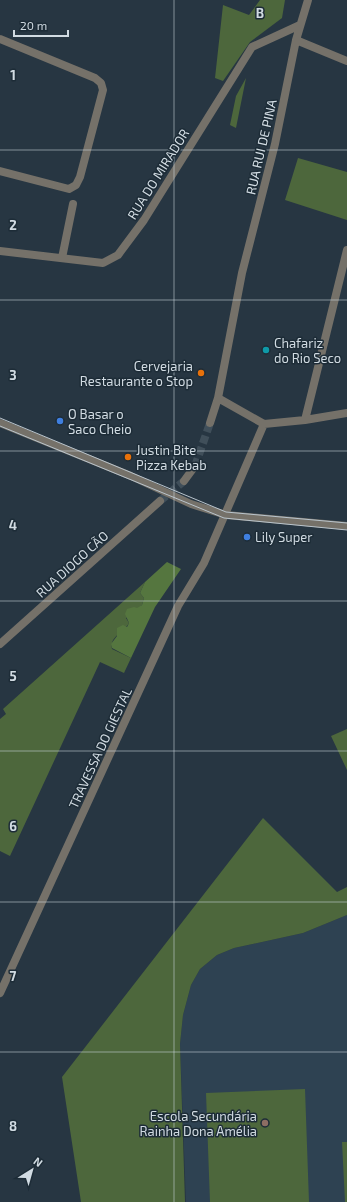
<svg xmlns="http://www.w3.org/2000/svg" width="347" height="1202" font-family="'Exo 2',sans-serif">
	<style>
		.built { fill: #2e4252 }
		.green { fill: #4d673c }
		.forest { fill: #55763f }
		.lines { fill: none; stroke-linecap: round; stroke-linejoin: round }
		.minor-tunnel { stroke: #404f5a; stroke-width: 8; stroke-dasharray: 8 4; stroke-linecap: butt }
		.minor { stroke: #757169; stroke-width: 8 }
		.tertiary { stroke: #757169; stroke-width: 8 }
		.tram { stroke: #b9c4cc; stroke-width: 1 }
		.grid { fill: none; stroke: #d1dbe2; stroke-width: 1; stroke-opacity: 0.55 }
		.culture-dot { fill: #0f9aa8; stroke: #1d2c37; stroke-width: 1.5 }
		.food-dot { fill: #e8710a; stroke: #1d2c37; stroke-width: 1.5 }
		.shop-dot { fill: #3f7fe0; stroke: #1d2c37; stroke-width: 1.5 }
		.education-dot { fill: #8d6e63; stroke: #1d2c37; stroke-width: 1.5 }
		.labels { text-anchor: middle; stroke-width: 3; stroke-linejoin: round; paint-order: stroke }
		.street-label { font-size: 13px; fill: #d1dbe2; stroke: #1d2c37 }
		.poi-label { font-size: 13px; fill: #d1dbe2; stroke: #1d2c37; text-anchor: start }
		.grid-label { font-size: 13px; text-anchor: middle; font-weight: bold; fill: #d1dbe2; stroke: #1d2c37; stroke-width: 3; stroke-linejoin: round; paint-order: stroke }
	</style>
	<rect width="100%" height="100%" fill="#273642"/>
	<path class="built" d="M 347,915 L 347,1202 L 186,1202 L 180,1044 L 183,1015 L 191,985 L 200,969 L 217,955 L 234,948 L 303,933 Z"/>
	<path class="green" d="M 260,0 L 285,0 L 282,18 L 250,42 L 223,81 L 215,78 L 223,5 L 249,15 Z
		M 246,78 L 236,128 L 230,125 L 236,96 Z
		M 298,158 L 347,172 L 347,220 L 285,200 Z
		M 145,582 L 140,593 L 144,598 L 142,605 L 126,618 L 129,623 C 124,632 109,637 112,649 L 131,658 L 124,673 L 100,662 L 10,856 L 0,851 L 0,719 L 6,714 L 3,709 Z
		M 347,729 L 347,770 L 331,736 Z
		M 263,818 L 337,892 L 347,887 L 347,915 L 303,933 L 234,948 L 217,955 L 200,969 L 191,985 L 183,1015 L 180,1044 L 185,1202 L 81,1202 L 62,1077 Z
		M 305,1089 L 309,1202 L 210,1202 L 206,1093 Z
		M 342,1142 L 347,1142 L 347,1202 L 345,1202 Z"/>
	<path class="forest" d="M 167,562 L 181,569 L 155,607 L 131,658 L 112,648 L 111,644 L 117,636 L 117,628 L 123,625 L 127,627 L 129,623 L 125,614 L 127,609 L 134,607 L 137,608 L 142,605 L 144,598 L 140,593 L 145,582 Z"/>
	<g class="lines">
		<path class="minor-tunnel" d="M 195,466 L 210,423
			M 160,501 L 184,481"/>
		<path class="minor" d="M 0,39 L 95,78 L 101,83 L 103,90 L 80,177 L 76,185 L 69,189 L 0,171
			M 296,40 L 347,61
			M 0,251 L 103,263 L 118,255 L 144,220 L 252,47 L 300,25
			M 62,258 L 73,204
			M 305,420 L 347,250
			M 210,423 L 218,398
			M 264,424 L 218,398 L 242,273 L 275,144 L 296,40 L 308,0
			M 264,424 L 305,420 L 347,413
			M 184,481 L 195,466
			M 0,644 L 160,501
			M 0,993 L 178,606 L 204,563 L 264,424"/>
		<path class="tertiary" d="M 0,423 L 131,476 L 191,504 L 226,515 L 347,526"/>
		<path class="tram" d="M 0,418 L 226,512 L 347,523
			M 0,426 L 224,518 L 347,530"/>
	</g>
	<path class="grid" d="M 174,0 L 174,1202M 0,150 L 347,150M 0,300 L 347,300M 0,451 L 347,451M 0,601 L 347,601M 0,751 L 347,751M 0,902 L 347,902M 0,1052 L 347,1052"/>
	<circle class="culture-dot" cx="266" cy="350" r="4"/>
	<g class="food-dot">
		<circle cx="201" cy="373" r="4"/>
		<circle cx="128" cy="457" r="4"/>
	</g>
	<g class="shop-dot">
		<circle cx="60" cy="421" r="4"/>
		<circle cx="247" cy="537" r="4"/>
	</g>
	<circle class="education-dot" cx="265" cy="1123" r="4"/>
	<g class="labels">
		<g class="street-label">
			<text transform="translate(261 147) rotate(-77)" y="5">RUA RUI DE PINA</text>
			<text transform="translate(158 174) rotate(-58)" y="5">RUA DO MIRADOR</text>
			<text transform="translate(72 564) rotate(-42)" y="5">RUA DIOGO CÃO</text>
			<text transform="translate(100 748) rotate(-65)" y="5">TRAVESSA DO GIESTAL</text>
		</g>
		<g class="poi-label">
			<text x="274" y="348">Chafariz<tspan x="274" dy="15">do Rio Seco</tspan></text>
			<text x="193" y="371" text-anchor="end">Cervejaria<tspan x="193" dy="15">Restaurante o Stop</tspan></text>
			<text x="68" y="419">O Basar o<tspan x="68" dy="15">Saco Cheio</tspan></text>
			<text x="136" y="455">Justin Bite<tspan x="136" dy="15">Pizza Kebab</tspan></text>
			<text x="255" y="542">Lily Super</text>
			<text x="257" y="1121" text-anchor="end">Escola Secundária<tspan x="257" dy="15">Rainha Dona Amélia</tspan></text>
		</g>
	</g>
	<g class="grid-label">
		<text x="260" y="18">B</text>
		<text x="13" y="80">1</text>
		<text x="13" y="230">2</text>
		<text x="13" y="380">3</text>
		<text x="13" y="530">4</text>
		<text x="13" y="681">5</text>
		<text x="13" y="831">6</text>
		<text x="13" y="981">7</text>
		<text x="13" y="1131">8</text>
	</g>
	<g transform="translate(32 1170) rotate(37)" stroke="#1d2c37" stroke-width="3" paint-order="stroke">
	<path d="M0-3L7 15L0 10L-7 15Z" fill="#d1dbe2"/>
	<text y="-6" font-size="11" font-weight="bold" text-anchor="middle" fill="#d1dbe2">N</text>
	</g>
	<path d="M14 30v6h54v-6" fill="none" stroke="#d1dbe2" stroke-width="2"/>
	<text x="20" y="30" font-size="12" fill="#d1dbe2" stroke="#1d2c37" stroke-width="3" paint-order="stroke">20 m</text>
</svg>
